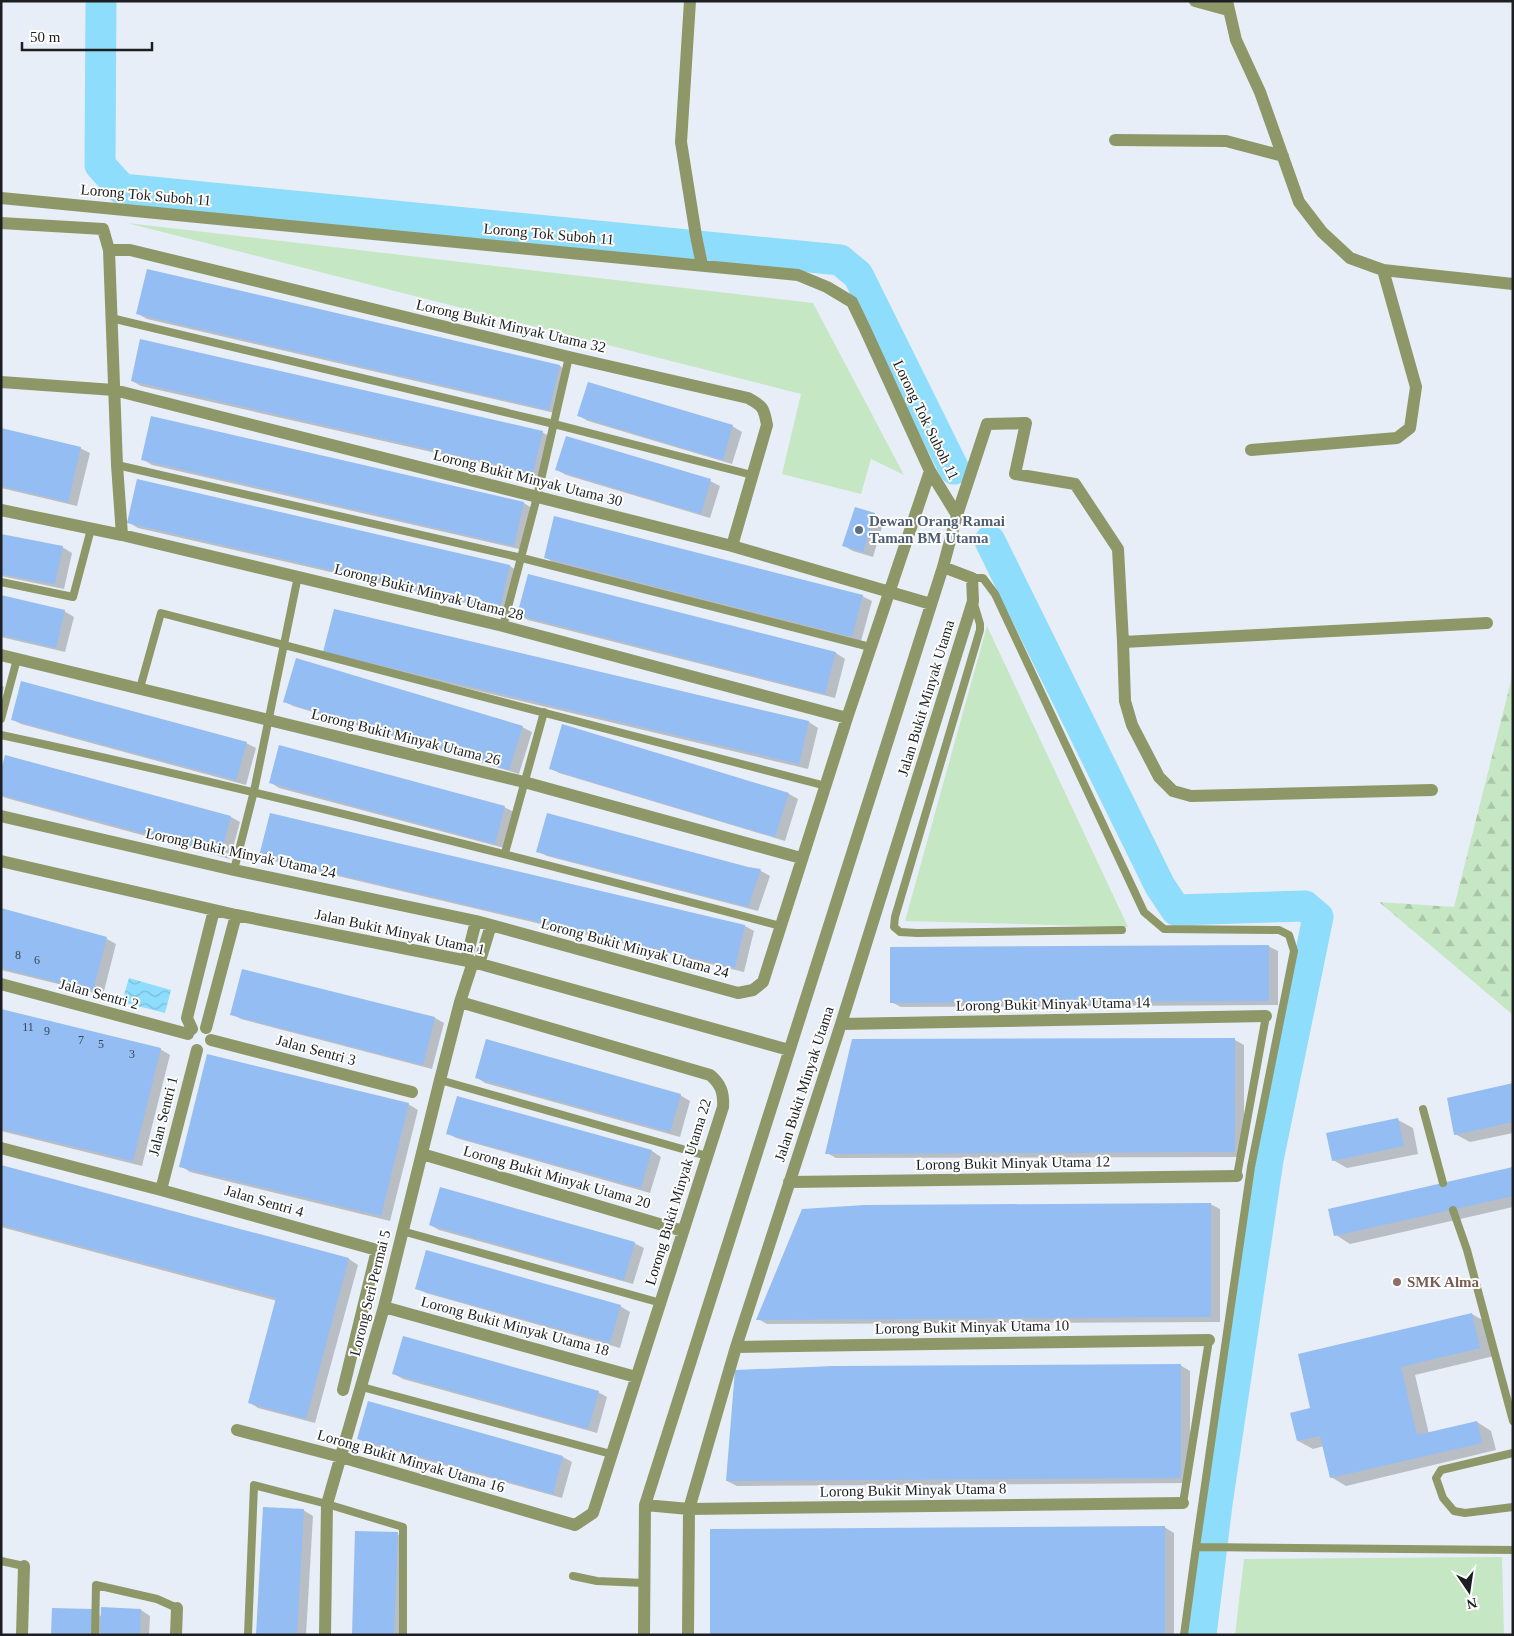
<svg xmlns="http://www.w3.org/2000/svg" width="1514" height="1636" font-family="'Times New Roman',serif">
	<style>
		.green { fill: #c5e7c4 }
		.forest { fill: url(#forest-firs) }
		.water { fill: url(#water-waves) }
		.shadow { fill: #0003 }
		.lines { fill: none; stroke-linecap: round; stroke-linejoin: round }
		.river { stroke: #8eddfd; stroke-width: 31 }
		.building { fill: #93bdf3 }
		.service { stroke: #8e9768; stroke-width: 8 }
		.minor { stroke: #8e9768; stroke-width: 12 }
		.service-dot { fill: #5c6f8a; stroke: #fff; stroke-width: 2 }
		.education-dot { fill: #8d6e63; stroke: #fff; stroke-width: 2 }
		.labels { text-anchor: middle; stroke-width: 4; stroke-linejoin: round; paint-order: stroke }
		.number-label { font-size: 12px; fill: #3a4656 }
		.street-label { font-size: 15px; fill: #1c1e21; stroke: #fff }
		.service-label { font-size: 15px; font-weight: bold; fill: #4e5e75; stroke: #fff; text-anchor: start }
		.education-label { font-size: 15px; font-weight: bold; fill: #785e54; stroke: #fff; text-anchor: start }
	</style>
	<defs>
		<pattern id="forest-firs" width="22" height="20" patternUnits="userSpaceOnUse" patternTransform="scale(1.25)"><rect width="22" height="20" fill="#c5e7c4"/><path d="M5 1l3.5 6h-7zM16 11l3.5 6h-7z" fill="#a9c6a8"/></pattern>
		<pattern id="water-waves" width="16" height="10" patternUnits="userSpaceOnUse" patternTransform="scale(1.25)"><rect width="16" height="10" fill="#8eddfd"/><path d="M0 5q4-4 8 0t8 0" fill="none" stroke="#7abdd9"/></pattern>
	</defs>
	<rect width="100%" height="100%" fill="#e8eef7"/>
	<path class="green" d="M 127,223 L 813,303 L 904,475 L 871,459 L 861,494 L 782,474 L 801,394 Z
		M 987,626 L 1128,927 L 905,921 Z
		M 1502,1557 L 1504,1635 L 1235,1635 L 1244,1559 Z"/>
	<path class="forest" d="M 1513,673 L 1513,1015 L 1379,902 L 1454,907 Z"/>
	<path class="water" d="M 129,978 L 171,990 L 165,1013 L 122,1002 Z"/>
	<path class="shadow" d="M 138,314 L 560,366 L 569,372 L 559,414 L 147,319 Z
		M 132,381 L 542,432 L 552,438 L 542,477 L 141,386 Z
		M 579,416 L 732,426 L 742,432 L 732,464 L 588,421 Z
		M 1,430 L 80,448 L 90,453 L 77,506 L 1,488 Z
		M 142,459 L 524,503 L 533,509 L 523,550 L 152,465 Z
		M 557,470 L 710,481 L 720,486 L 710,518 L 566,475 Z
		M 138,481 L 510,566 L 519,572 L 509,613 L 138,528 L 128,522 Z
		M 856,508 L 875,514 L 884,520 L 873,557 L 853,551 L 844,546 Z
		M 1,535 L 62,547 L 72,553 L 64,589 L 1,576 Z
		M 545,557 L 862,596 L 872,601 L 861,641 L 554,563 Z
		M 529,575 L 836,653 L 845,659 L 835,698 L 528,620 L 519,615 Z
		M 1,596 L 64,611 L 74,617 L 65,652 L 1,637 Z
		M 334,611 L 809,722 L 818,728 L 808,769 L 334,657 Z
		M 1,685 L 4,687 L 1,700 Z
		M 284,701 L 522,727 L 532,732 L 519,774 L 293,706 Z
		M 12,719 L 246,743 L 256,748 L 246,785 L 21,724 Z
		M 6,757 L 231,817 L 240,822 L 230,859 L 6,798 L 1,796 L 1,776 Z
		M 550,768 L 789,794 L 798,799 L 785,841 L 559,773 Z
		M 270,782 L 504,807 L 514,812 L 504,848 L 279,788 Z
		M 537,851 L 747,869 L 761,871 L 770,876 L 758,911 L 547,856 Z
		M 261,855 L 745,926 L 754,931 L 744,972 L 270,860 Z
		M 1,909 L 107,939 L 116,944 L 103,995 L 1,970 Z
		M 1268,946 L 1278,951 L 1278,1005 L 901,1007 L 891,1002 Z
		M 1,1011 L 160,1049 L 170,1055 L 142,1166 L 1,1131 Z
		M 232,1014 L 435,1018 L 444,1023 L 432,1069 L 241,1019 Z
		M 1235,1040 L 1244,1045 L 1244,1157 L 836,1158 L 827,1153 Z
		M 476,1077 L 680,1095 L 690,1101 L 680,1137 L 485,1083 Z
		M 1513,1085 L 1513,1133 L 1470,1142 L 1455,1134 Z
		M 408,1104 L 418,1110 L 390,1221 L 190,1172 L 181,1166 Z
		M 1398,1120 L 1413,1128 L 1418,1154 L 1347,1168 L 1333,1160 Z
		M 447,1133 L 652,1151 L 661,1157 L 650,1193 L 456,1138 Z
		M 1,1166 L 349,1259 L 358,1265 L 315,1423 L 258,1408 L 249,1402 L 277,1301 L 1,1227 Z
		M 1513,1169 L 1513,1207 L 1350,1244 L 1336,1235 Z
		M 1210,1204 L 1220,1209 L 1220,1322 L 767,1324 L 758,1319 Z
		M 430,1225 L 634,1243 L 644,1248 L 633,1284 L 439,1230 Z
		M 416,1288 L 620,1306 L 630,1312 L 620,1348 L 426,1293 Z
		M 1472,1314 L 1486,1322 L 1494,1356 L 1415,1375 L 1429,1434 L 1477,1422 L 1491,1431 L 1496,1450 L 1346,1486 L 1331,1477 L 1324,1446 L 1313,1449 L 1298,1441 L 1312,1409 Z
		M 1180,1365 L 1190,1371 L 1190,1483 L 737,1486 L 727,1481 Z
		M 394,1374 L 598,1392 L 607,1397 L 597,1433 L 403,1379 Z
		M 369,1403 L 563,1457 L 572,1462 L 562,1498 L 368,1444 L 359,1439 Z
		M 303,1510 L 313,1516 L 306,1635 L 257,1635 Z
		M 1164,1527 L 1174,1533 L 1174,1635 L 711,1635 Z
		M 397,1534 L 407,1539 L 403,1635 L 353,1635 Z
		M 91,1610 L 102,1617 L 141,1610 L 150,1616 L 149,1635 L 52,1635 Z"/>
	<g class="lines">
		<path class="river" d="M 101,1 L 100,165 L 122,189 L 840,260 L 858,275 L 954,469
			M 990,541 L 1160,886 L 1176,910 L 1305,906 L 1318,917 L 1268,1160 L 1217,1504 L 1201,1635"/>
	</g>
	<path class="building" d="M 147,269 L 560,365 L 549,410 L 136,314 Z
		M 140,339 L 543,431 L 533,473 L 131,381 Z
		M 588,382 L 733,425 L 723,460 L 577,416 Z
		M 151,416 L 524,502 L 514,546 L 141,460 Z
		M 1,428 L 81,447 L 68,502 L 1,486 Z
		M 566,436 L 711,479 L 701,514 L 555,470 Z
		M 137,479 L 510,565 L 500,609 L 127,523 Z
		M 855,507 L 875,513 L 863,552 L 842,546 Z
		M 554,516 L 863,595 L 852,637 L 544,558 Z
		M 1,534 L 63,546 L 55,584 L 1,574 Z
		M 528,574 L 836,652 L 825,694 L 517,615 Z
		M 1,595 L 65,610 L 56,648 L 1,635 Z
		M 334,609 L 809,721 L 799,764 L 323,652 Z
		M 296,658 L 523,726 L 509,770 L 283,702 Z
		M 21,681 L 247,742 L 236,780 L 11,720 Z
		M 562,724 L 789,793 L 775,837 L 549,769 Z
		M 279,745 L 505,806 L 495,844 L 269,783 Z
		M 5,755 L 231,816 L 221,854 L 1,795 L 1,770 Z
		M 270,813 L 745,925 L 735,968 L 259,856 Z
		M 547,813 L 748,867 L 761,869 L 748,907 L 536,852 Z
		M 1,908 L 107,937 L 93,991 L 1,968 Z
		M 1269,945 L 1269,1001 L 890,1003 L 890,947 Z
		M 242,969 L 435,1017 L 423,1065 L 230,1015 Z
		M 1,1009 L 161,1048 L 133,1161 L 1,1129 Z
		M 1235,1038 L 1235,1152 L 825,1154 L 852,1039 Z
		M 486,1039 L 681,1094 L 670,1132 L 475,1078 Z
		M 207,1054 L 409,1103 L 381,1216 L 179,1167 Z
		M 1513,1083 L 1513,1122 L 1454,1135 L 1447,1098 Z
		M 457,1096 L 652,1150 L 641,1188 L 446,1134 Z
		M 1398,1118 L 1404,1146 L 1332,1161 L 1326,1133 Z
		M 1,1165 L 349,1258 L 306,1419 L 248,1403 L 276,1298 L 1,1225 Z
		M 1513,1167 L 1513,1196 L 1334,1236 L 1328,1209 Z
		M 440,1187 L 635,1242 L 624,1280 L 429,1225 Z
		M 1211,1203 L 1211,1317 L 756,1320 L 802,1209 L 865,1205 Z
		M 426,1250 L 621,1305 L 610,1343 L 415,1289 Z
		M 1472,1313 L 1480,1348 L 1401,1367 L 1417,1435 L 1477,1421 L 1482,1443 L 1330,1478 L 1320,1436 L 1297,1441 L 1290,1413 L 1310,1408 L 1298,1354 Z
		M 403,1336 L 599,1391 L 588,1429 L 392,1374 Z
		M 1181,1364 L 1181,1478 L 726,1481 L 735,1370 L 834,1366 Z
		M 368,1401 L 563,1456 L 553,1494 L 357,1439 Z
		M 263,1507 L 304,1509 L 297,1635 L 256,1635 Z
		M 1165,1526 L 1165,1635 L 710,1635 L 710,1529 Z
		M 355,1531 L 398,1532 L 394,1635 L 352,1635 Z
		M 101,1607 L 141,1609 L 140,1635 L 100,1635 Z
		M 52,1608 L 92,1609 L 91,1635 L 51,1635 Z"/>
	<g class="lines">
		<path class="service" d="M 111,318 L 554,424 L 752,475
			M 117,465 L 522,558 L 870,647
			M 972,578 L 983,578 L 995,594 L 1144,912 L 1164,929 L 1279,930 L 1289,935 L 1294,951 L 1251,1167 L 1196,1547 L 1184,1635
			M 1,582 L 73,597 L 91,529
			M 974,604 L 980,624 L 980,630 L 895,917 L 894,927 L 900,932 L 917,933 L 1122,930
			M 503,626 L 537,497 L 569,357
			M 140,688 L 161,613 L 826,786
			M 1,719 L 17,659
			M 1,735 C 263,791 522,858 781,926
			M 505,853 L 544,712
			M 234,870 L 254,791 L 298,576
			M 440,1080 L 707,1156
			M 1423,1109 L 1443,1183
			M 1237,1176 L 1266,1016
			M 1453,1210 L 1467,1250 L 1513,1421
			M 402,1231 L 661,1303
			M 362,1387 L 611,1454
			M 1513,1453 L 1441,1470 L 1436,1478 L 1443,1498 L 1454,1511 L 1465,1513 L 1513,1507
			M 1183,1503 L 1209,1340
			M 1196,1547 L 1513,1550
			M 1,1561 L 24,1566
			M 573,1576 L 597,1581 L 644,1583
			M 95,1635 L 96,1585 L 157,1599 L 177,1608
			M 248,1635 L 254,1485 L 327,1504 L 403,1527 L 403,1635"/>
		<path class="minor" d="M 690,1 L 681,142 L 696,236 L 702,265
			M 1195,1 L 1228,10
			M 1227,1 L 1236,40 L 1260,92 L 1299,202 L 1322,232 L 1350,258 L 1383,270 L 1416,387 L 1410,428 L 1397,438 L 1251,450
			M 1115,140 L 1226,141 L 1283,156
			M 1,198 L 798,275 L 827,287 L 852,302 L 865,329 L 930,471 L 957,515
			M 1,223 L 103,229 L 109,250 L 117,465 L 122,535
			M 109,250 L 130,250 L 569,357 L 748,398 C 763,406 764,408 767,425 L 732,546
			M 1383,270 L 1513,284
			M 1,382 L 114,390 L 732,546 L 931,604
			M 1,510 L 122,535 L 503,626 L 847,718
			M 1123,642 L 1487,623
			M 1,655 L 524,782 L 801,858
			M 1,816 L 234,870 L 476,921 L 738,993 L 753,990 L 763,982 L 847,718 L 930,471
			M 1,861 L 236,915 L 473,962 L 789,1050
			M 466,961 L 476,921
			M 479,964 L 491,925
			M 1,984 L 188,1034
			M 841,1024 L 1266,1016
			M 206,1028 L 236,915
			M 192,1029 L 187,1018 L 214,910
			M 211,1040 L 412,1092
			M 1,1148 L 161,1190 L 377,1250 L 343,1390
			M 422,1154 L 683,1231
			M 789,1182 L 1237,1176
			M 161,1190 L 197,1050
			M 384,1307 L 636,1377
			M 736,1347 L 1209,1340
			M 237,1430 L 341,1457 L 575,1525 L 593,1513 L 723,1107 C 724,1093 721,1084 710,1075 L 460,1002
			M 645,1505 L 689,1509 L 1183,1503
			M 22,1635 L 24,1566
			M 176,1635 L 177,1608
			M 325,1635 L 327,1504 L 384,1307 L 440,1080 L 460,1002 L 473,962
			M 644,1635 L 645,1505 L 943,567 L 957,515 L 987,424 L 1026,423 L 1015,474 L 1075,484 L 1118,549 L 1123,642 L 1125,701 L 1132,725 L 1159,777 L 1173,791 L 1191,796 L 1432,790
			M 688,1635 L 689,1509 L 736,1347 L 841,1024 L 973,601 L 972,578 L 943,567"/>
	</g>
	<circle class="service-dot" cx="859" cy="530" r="5"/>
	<circle class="education-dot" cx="1397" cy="1282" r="5"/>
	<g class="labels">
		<g class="number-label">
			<text x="18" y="959">8</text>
			<text x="37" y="964">6</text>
			<text x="28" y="1031">11</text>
			<text x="47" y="1035">9</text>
			<text x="81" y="1044">7</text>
			<text x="101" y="1048">5</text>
			<text x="132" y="1058">3</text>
		</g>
		<g class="street-label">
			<text transform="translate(146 195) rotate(5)" y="5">Lorong Tok Suboh 11</text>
			<text transform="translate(549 234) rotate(5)" y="5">Lorong Tok Suboh 11</text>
			<text transform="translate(511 326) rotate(13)" y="5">Lorong Bukit Minyak Utama 32</text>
			<text transform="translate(926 420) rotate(64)" y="5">Lorong Tok Suboh 11</text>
			<text transform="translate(528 478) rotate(14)" y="5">Lorong Bukit Minyak Utama 30</text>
			<text transform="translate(429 592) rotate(14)" y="5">Lorong Bukit Minyak Utama 28</text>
			<text transform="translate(926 698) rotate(-73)" y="5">Jalan Bukit Minyak Utama</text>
			<text transform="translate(406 737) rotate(14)" y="5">Lorong Bukit Minyak Utama 26</text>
			<text transform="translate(241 853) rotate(12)" y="5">Lorong Bukit Minyak Utama 24</text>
			<text transform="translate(400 932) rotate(12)" y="5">Jalan Bukit Minyak Utama 1</text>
			<text transform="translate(635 948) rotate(15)" y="5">Lorong Bukit Minyak Utama 24</text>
			<text transform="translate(99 994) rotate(15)" y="5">Jalan Sentri 2</text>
			<text transform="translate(1053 1004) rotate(-1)" y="5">Lorong Bukit Minyak Utama 14</text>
			<text transform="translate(316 1050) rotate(15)" y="5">Jalan Sentri 3</text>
			<text transform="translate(804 1084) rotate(-72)" y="5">Jalan Bukit Minyak Utama</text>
			<text transform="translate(163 1116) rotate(-76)" y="5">Jalan Sentri 1</text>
			<text transform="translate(1013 1163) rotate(-1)" y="5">Lorong Bukit Minyak Utama 12</text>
			<text transform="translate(557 1177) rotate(16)" y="5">Lorong Bukit Minyak Utama 20</text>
			<text transform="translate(678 1192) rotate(-73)" y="5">Lorong Bukit Minyak Utama 22</text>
			<text transform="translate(264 1201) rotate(16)" y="5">Jalan Sentri 4</text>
			<text transform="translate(370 1293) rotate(-76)" y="5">Lorong Seri Permai 5</text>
			<text transform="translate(515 1326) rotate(15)" y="5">Lorong Bukit Minyak Utama 18</text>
			<text transform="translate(972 1327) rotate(-1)" y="5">Lorong Bukit Minyak Utama 10</text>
			<text transform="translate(411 1461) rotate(16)" y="5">Lorong Bukit Minyak Utama 16</text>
			<text transform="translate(913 1490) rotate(-1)" y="5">Lorong Bukit Minyak Utama 8</text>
		</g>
		<g class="service-label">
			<text x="869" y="526">Dewan Orang Ramai<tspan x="869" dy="17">Taman BM Utama</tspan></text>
		</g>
		<g class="education-label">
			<text x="1407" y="1287">SMK Alma</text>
		</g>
	</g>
	<rect width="1514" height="1636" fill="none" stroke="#1c1e21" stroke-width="5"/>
	<g transform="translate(1469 1591) rotate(167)" stroke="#ffffff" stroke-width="4" paint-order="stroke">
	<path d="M0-4L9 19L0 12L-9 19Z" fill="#1c1e21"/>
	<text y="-8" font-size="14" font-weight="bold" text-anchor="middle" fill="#1c1e21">N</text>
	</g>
	<path d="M22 42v8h130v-8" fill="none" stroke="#1c1e21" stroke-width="2.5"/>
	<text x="30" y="42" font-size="15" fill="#1c1e21" stroke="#ffffff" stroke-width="4" paint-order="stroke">50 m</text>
</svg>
